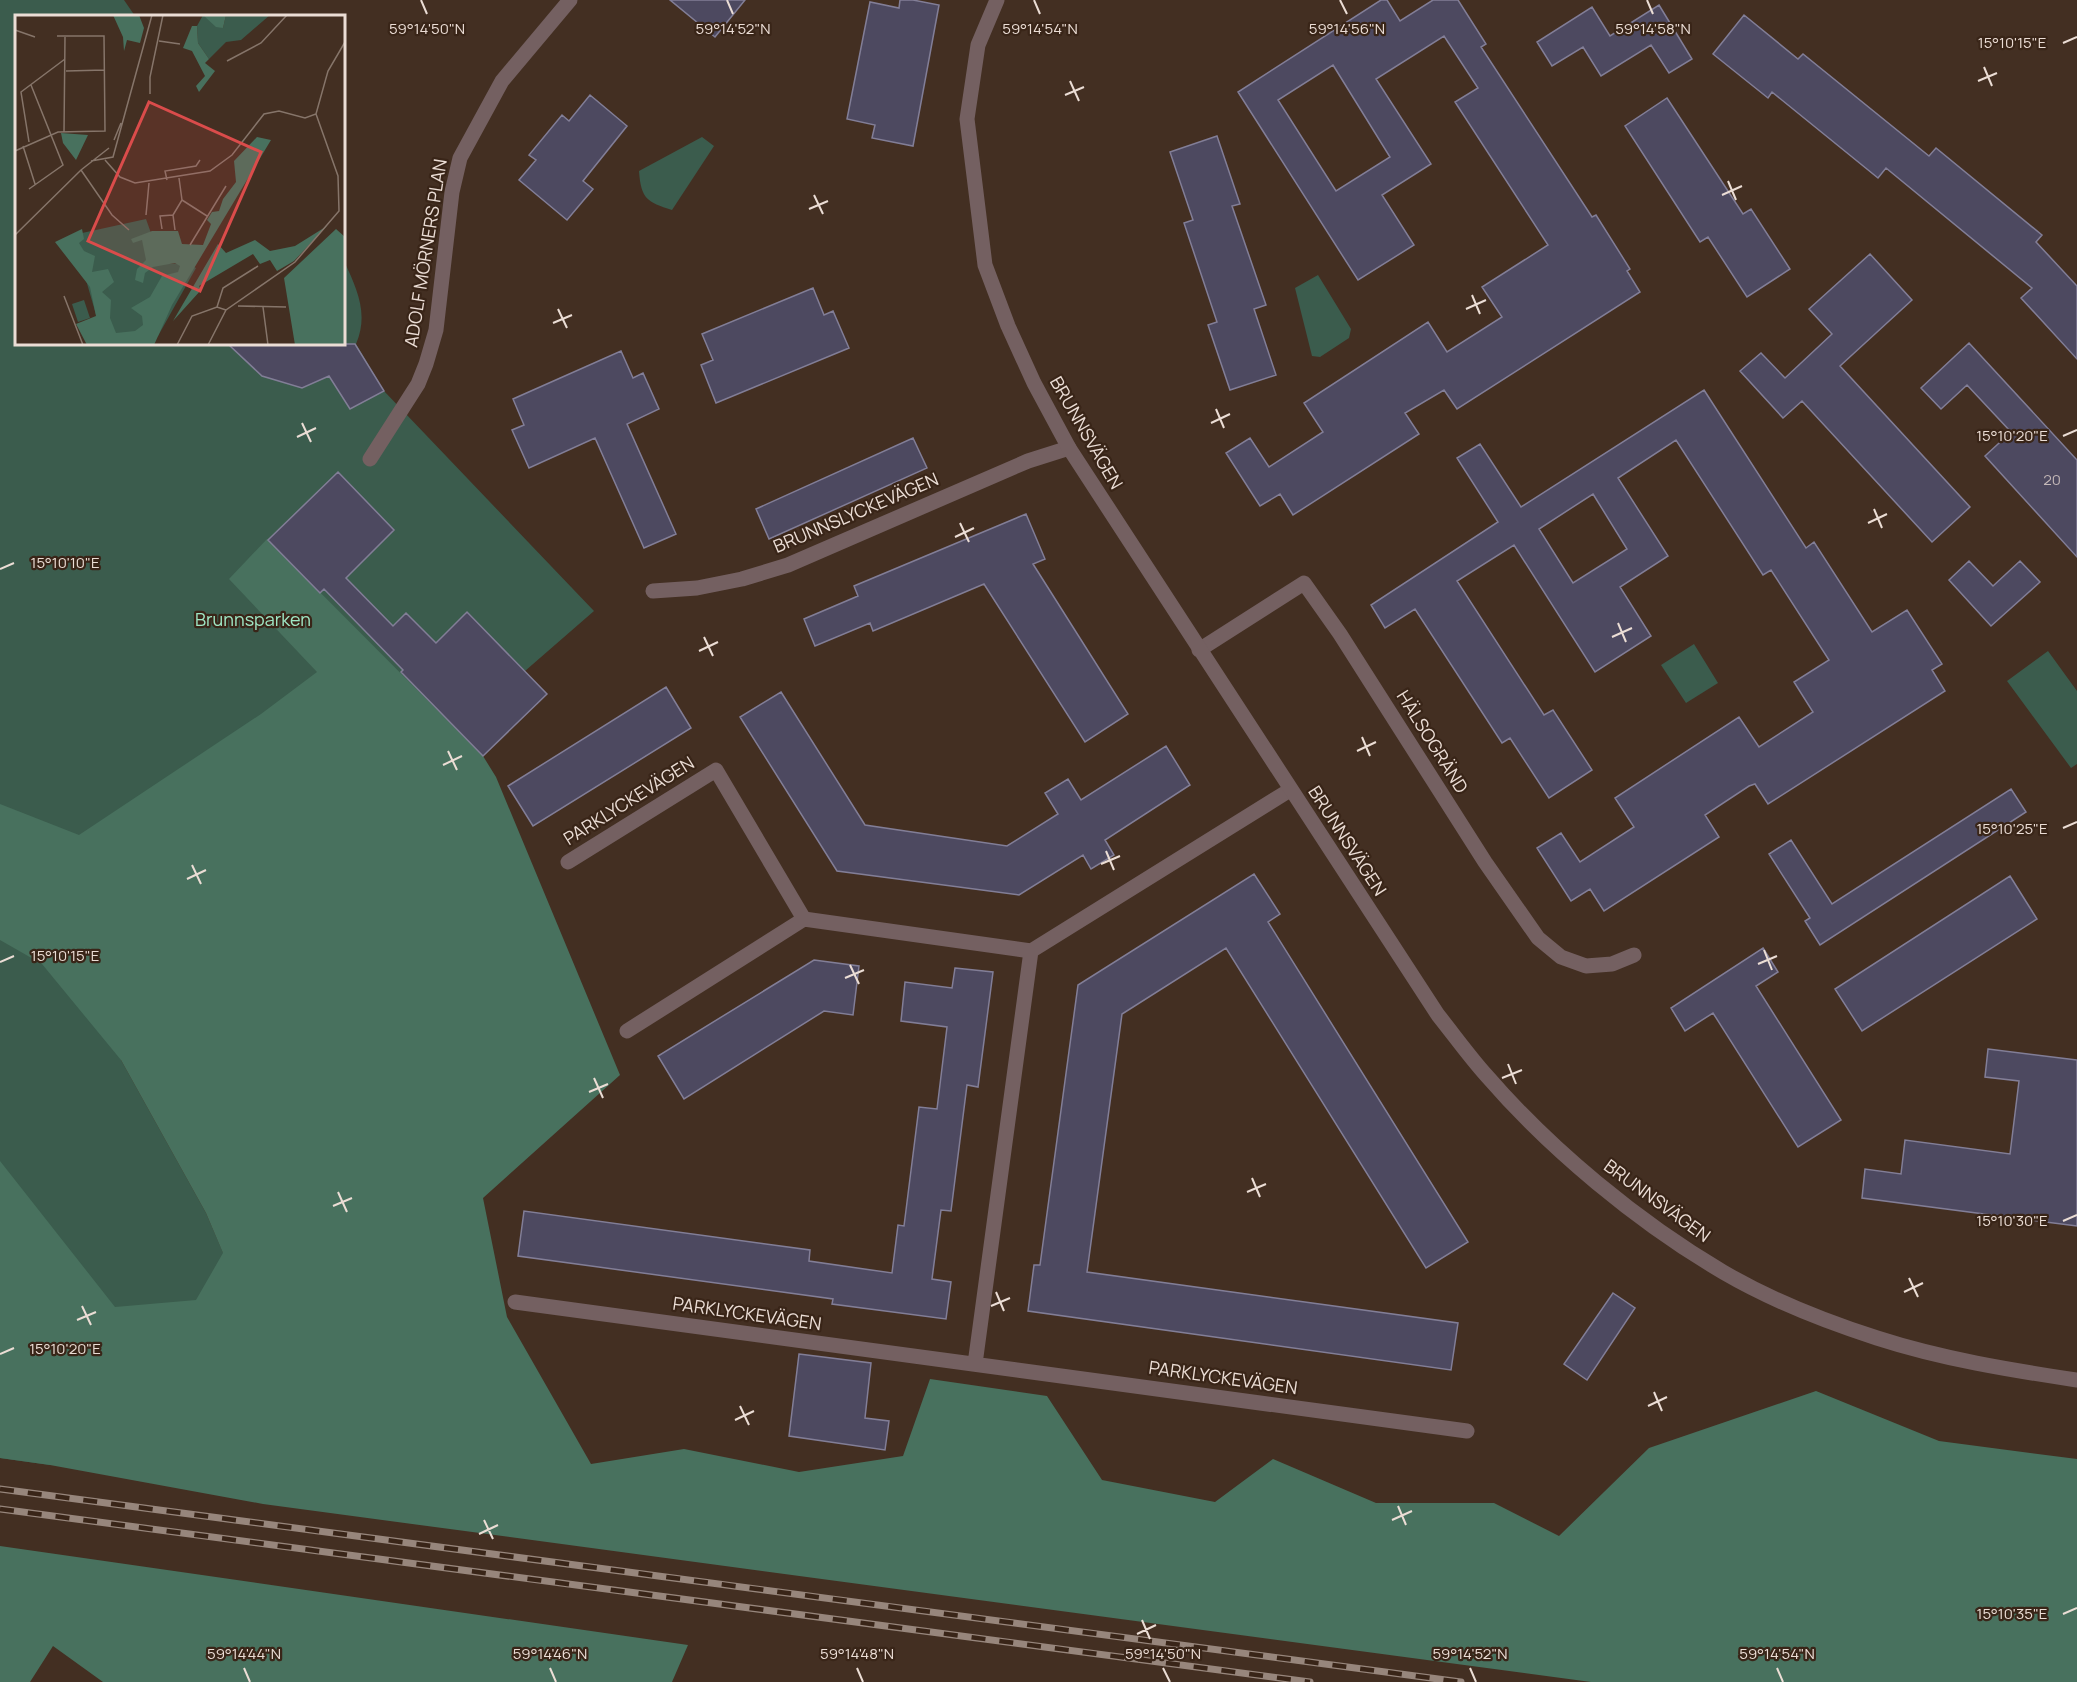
<svg xmlns="http://www.w3.org/2000/svg" width="2077" height="1682" font-family="Manrope,sans-serif">
	<style>
		.green { fill: #3b5c4d }
		.forest { fill: #48715e }
		.building { fill: #4d4960; stroke: #827e97; stroke-width: 1.5; fill-rule: evenodd }
		.lines { fill: none; stroke-linecap: round; stroke-linejoin: round }
		.minor { stroke: #746061; stroke-width: 15 }
		.tertiary { stroke: #746061; stroke-width: 15 }
		.rail-casing { stroke: #97867c; stroke-width: 7 }
		.rail { stroke: #392518; stroke-width: 4.5; stroke-dasharray: 14; stroke-linecap: butt }
		.ticks { fill: none; stroke: #ebddd5; stroke-width: 2 }
		.labels { text-anchor: middle; stroke-width: 4.5; stroke-linejoin: round; paint-order: stroke }
		.number-label { font-size: 15px; fill: #c4b8b8 }
		.street-label { font-size: 18px; fill: #ebddd5; stroke: #392518 }
		.park-label { font-size: 18px; fill: #9fe7c5; stroke: #392518 }
		.inset-road { fill: none; stroke: #86756a; stroke-width: 1.5 }
		.view { fill: #da4c4b; fill-opacity: 0.15; stroke: #da4c4b; stroke-width: 3 }
		.inset-edge { fill: none; stroke: #ebddd5; stroke-width: 3 }
		.ticks-label { font-size: 15px; text-anchor: middle; fill: #ebddd5; stroke: #392518; stroke-width: 4.5; stroke-linejoin: round; paint-order: stroke }
	</style>
	<rect width="100%" height="100%" fill="#432f22"/>
	<path class="green" d="M 0,0 L 124,0 L 135,16 L 16,16 L 16,344 L 344,344 L 344,261 C 357,289 369,314 356,344 L 384,391 L 594,611 L 525,671 L 547,694 L 483,756 L 121,1060 L 206,1213 L 274,1371 L 50,1465 L 0,1458 Z
		M 702,137 L 714,146 L 672,210 C 647,202 641,199 639,171 Z
		M 1318,275 L 1351,329 L 1349,338 L 1320,357 L 1312,356 L 1295,288 Z
		M 1694,644 L 1718,683 L 1686,703 L 1661,665 Z
		M 2048,651 L 2077,691 L 2077,764 L 2071,768 L 2007,681 Z"/>
	<path class="forest" d="M 267,539 L 483,756 L 496,777 L 620,1075 L 483,1198 L 507,1317 L 591,1464 L 684,1449 L 799,1472 L 903,1456 L 930,1379 L 1047,1396 L 1102,1480 L 1215,1502 L 1273,1459 L 1376,1503 L 1494,1503 L 1559,1536 L 1649,1448 L 1816,1391 L 1939,1441 L 2077,1459 L 2077,1682 L 1591,1682 L 263,1504 L 50,1465 L 0,1458 L 0,1161 L 115,1307 L 196,1300 L 223,1253 L 206,1213 L 121,1060 L 42,964 L 0,940 L 0,804 L 79,835 L 261,714 L 317,672 L 229,579 Z
		M 0,1546 L 688,1645 L 672,1682 L 103,1682 L 53,1646 L 30,1682 L 0,1682 Z"/>
	<path class="building" d="M 670,0 L 745,0 L 715,37 Z
		M 900,0 L 913,0 L 939,5 L 913,146 L 872,138 L 875,125 L 847,119 L 870,2 L 899,8 Z
		M 1381,0 L 1387,0 L 1400,21 L 1433,0 L 1458,0 L 1486,44 L 1481,47 L 1592,217 L 1596,215 L 1630,269 L 1627,271 L 1640,292 L 1457,409 L 1444,390 L 1405,413 L 1419,434 L 1293,515 L 1280,494 L 1260,506 L 1226,453 L 1250,438 L 1269,467 L 1323,432 L 1304,403 L 1428,322 L 1447,352 L 1502,317 L 1482,287 L 1548,245 L 1455,102 L 1478,88 L 1444,36 L 1376,79 L 1431,164 L 1382,195 L 1414,245 L 1358,280 L 1238,92 ZM 1333,65 L 1390,157 L 1336,191 L 1278,100 Z
		M 1659,5 L 1692,59 L 1669,73 L 1651,45 L 1601,76 L 1583,47 L 1552,66 L 1537,42 L 1592,7 L 1610,36 Z
		M 1744,15 L 1798,59 L 1803,54 L 1929,156 L 1936,148 L 2042,235 L 2036,242 L 2077,286 L 2077,359 L 2021,298 L 2032,288 L 1886,168 L 1878,178 L 1772,92 L 1768,98 L 1713,54 Z
		M 590,95 L 627,126 L 583,181 L 593,189 L 567,220 L 519,180 L 536,160 L 529,155 L 562,115 L 569,121 Z
		M 1667,98 L 1743,214 L 1751,209 L 1790,269 L 1747,297 L 1708,237 L 1700,242 L 1625,126 Z
		M 1217,136 L 1240,204 L 1232,206 L 1266,305 L 1254,309 L 1276,375 L 1230,390 L 1208,325 L 1217,322 L 1184,223 L 1193,220 L 1170,152 Z
		M 1870,254 L 1912,300 L 1840,366 L 1970,507 L 1932,542 L 1802,401 L 1783,418 L 1740,371 L 1761,353 L 1785,378 L 1832,334 L 1809,309 Z
		M 813,288 L 824,315 L 833,311 L 849,348 L 716,403 L 701,365 L 713,360 L 702,334 Z
		M 1969,343 L 2077,460 L 2077,557 L 1985,456 L 2011,432 L 1967,385 L 1941,409 L 1921,388 Z
		M 228,344 L 355,344 L 384,391 L 350,409 L 329,376 L 302,388 L 262,376 Z
		M 621,351 L 633,378 L 643,373 L 659,409 L 627,424 L 676,534 L 644,548 L 595,438 L 529,468 L 512,430 L 524,425 L 513,399 Z
		M 1704,390 L 1806,548 L 1814,542 L 1872,632 L 1907,610 L 1942,664 L 1932,670 L 1945,691 L 1768,804 L 1755,784 L 1749,786 L 1705,815 L 1719,837 L 1604,911 L 1590,889 L 1571,901 L 1537,848 L 1561,833 L 1580,862 L 1634,827 L 1615,798 L 1739,717 L 1759,747 L 1813,712 L 1794,682 L 1829,660 L 1771,570 L 1763,575 L 1676,440 L 1618,478 L 1668,556 L 1620,587 L 1651,636 L 1595,672 L 1514,545 L 1457,581 L 1544,715 L 1553,710 L 1592,770 L 1549,798 L 1510,738 L 1502,743 L 1415,609 L 1385,628 L 1371,605 L 1498,522 L 1457,458 L 1480,444 L 1521,507 ZM 1593,494 L 1627,549 L 1573,583 L 1539,529 Z
		M 913,438 L 927,468 L 769,539 L 756,509 Z
		M 338,472 L 394,530 L 346,578 L 393,626 L 406,613 L 436,643 L 467,612 L 547,694 L 483,756 L 401,672 L 403,670 L 324,589 L 320,593 L 268,540 Z
		M 1026,514 L 1045,559 L 1033,564 L 1128,714 L 1085,742 L 984,584 L 873,631 L 870,623 L 815,646 L 804,619 L 858,596 L 854,586 Z
		M 1969,561 L 1993,586 L 2020,561 L 2040,582 L 1991,626 L 1949,580 Z
		M 666,687 L 691,728 L 533,826 L 508,786 Z
		M 781,692 L 865,825 L 1007,846 L 1058,814 L 1045,793 L 1068,779 L 1081,800 L 1166,746 L 1190,785 L 1105,840 L 1114,855 L 1091,869 L 1083,855 L 1019,895 L 837,871 L 740,717 Z
		M 2011,789 L 2026,812 L 1820,945 L 1805,921 L 1810,918 L 1769,854 L 1791,840 L 1832,904 Z
		M 1254,874 L 1280,914 L 1268,922 L 1468,1242 L 1426,1268 L 1226,948 L 1122,1014 L 1087,1272 L 1458,1323 L 1451,1370 L 1028,1311 L 1034,1265 L 1040,1265 L 1078,985 Z
		M 2010,876 L 2037,919 L 1862,1031 L 1835,989 Z
		M 1763,948 L 1778,972 L 1756,986 L 1841,1120 L 1798,1147 L 1713,1013 L 1685,1031 L 1671,1008 Z
		M 814,960 L 859,966 L 853,1015 L 824,1011 L 684,1099 L 658,1056 Z
		M 955,968 L 993,972 L 978,1087 L 967,1085 L 951,1211 L 941,1210 L 932,1279 L 951,1282 L 946,1319 L 832,1304 L 833,1299 L 518,1256 L 524,1211 L 810,1250 L 809,1261 L 892,1273 L 898,1225 L 904,1226 L 919,1107 L 937,1109 L 947,1027 L 901,1021 L 905,982 L 952,988 Z
		M 1988,1049 L 2077,1060 L 2077,1226 L 1862,1198 L 1865,1169 L 1901,1174 L 1905,1140 L 2010,1154 L 2019,1081 L 1985,1077 Z
		M 1613,1293 L 1635,1308 L 1587,1380 L 1564,1364 Z
		M 799,1354 L 871,1363 L 865,1418 L 889,1421 L 885,1450 L 789,1436 Z"/>
	<g class="lines">
		<path class="minor" d="M 370,459 L 418,384 L 426,364 L 436,330 L 452,192 L 460,158 L 502,81 L 570,0
			M 653,591 L 697,588 L 742,579 L 788,565 L 1028,461 L 1069,448
			M 1199,650 L 1304,583 L 1340,634 L 1485,862 L 1538,938 L 1561,957 L 1586,966 L 1612,964 L 1634,955
			M 568,862 L 716,770 L 804,919
			M 627,1031 L 804,919 L 1031,951 L 1290,790
			M 515,1302 L 1467,1431
			M 975,1364 L 1031,951"/>
		<path class="tertiary" d="M 997,0 L 978,45 L 967,119 L 985,265 L 1008,326 L 1034,383 L 1069,448 L 1438,1015 C 1454,1035 1469,1056 1486,1075 C 1551,1150 1638,1222 1723,1272 C 1771,1300 1824,1321 1877,1338 C 1942,1359 2010,1370 2077,1380"/>
		<g class="rail-casing">
			<path id="rail" d="M 0,1489 L 1461,1682
				M 0,1509 L 1310,1682"/>
		</g>
		<use href="#rail" class="rail"/>
	</g>
	<path class="ticks" d="M 421,0 L 427,14M 727,0 L 733,14M 1034,0 L 1040,14M 1340,0 L 1347,14M 1647,0 L 1653,14M 2063,43 L 2077,37M 1984,67 L 1992,86M 1070,81 L 1079,101M 1978,81 L 1997,73M 1065,95 L 1084,87M 1728,181 L 1736,200M 814,195 L 823,214M 1722,195 L 1742,186M 809,209 L 828,201M 1472,295 L 1480,314M 558,309 L 567,328M 1466,309 L 1486,300M 553,323 L 572,315M 1216,409 L 1224,428M 302,423 L 311,442M 1211,423 L 1230,414M 2063,436 L 2077,430M 297,437 L 316,428M 1874,509 L 1882,528M 960,523 L 969,542M 1868,523 L 1887,514M 955,537 L 974,528M 0,569 L 14,563M 1618,623 L 1626,642M 704,637 L 713,656M 1612,637 L 1632,628M 699,651 L 718,642M 1362,737 L 1370,756M 448,751 L 457,770M 1357,751 L 1376,742M 443,765 L 462,756M 2063,828 L 2077,822M 1106,851 L 1114,870M 1101,864 L 1120,856M 192,865 L 201,884M 187,879 L 206,870M 1764,950 L 1772,970M 0,962 L 14,956M 1758,964 L 1777,956M 850,965 L 859,984M 845,978 L 864,970M 1508,1064 L 1516,1084M 594,1078 L 603,1098M 1502,1078 L 1522,1070M 589,1092 L 608,1084M 1252,1178 L 1260,1197M 338,1192 L 347,1212M 1247,1192 L 1266,1184M 333,1206 L 352,1198M 2063,1221 L 2077,1215M 1909,1278 L 1918,1297M 996,1292 L 1004,1311M 1904,1292 L 1923,1283M 82,1306 L 91,1325M 991,1306 L 1010,1298M 77,1320 L 96,1312M 0,1354 L 14,1348M 1654,1392 L 1662,1411M 740,1406 L 749,1425M 1648,1406 L 1667,1397M 735,1420 L 754,1411M 1398,1506 L 1406,1525M 484,1520 L 493,1539M 1392,1520 L 1412,1511M 479,1534 L 498,1525M 2063,1614 L 2077,1608M 1142,1620 L 1150,1639M 1137,1634 L 1156,1625M 244,1668 L 250,1682M 550,1668 L 556,1682M 857,1668 L 863,1682M 1163,1668 L 1170,1682M 1470,1668 L 1476,1682M 1777,1668 L 1783,1682"/>
	<g class="labels">
		<g class="number-label">
			<text x="2052" y="485">20</text>
		</g>
		<g class="street-label">
			<text transform="translate(426 253) rotate(-81)" y="6">ADOLF MÖRNERS PLAN</text>
			<text transform="translate(1086 433) rotate(60)" y="6">BRUNNSVÄGEN</text>
			<text transform="translate(856 513) rotate(-23)" y="6">BRUNNSLYCKEVÄGEN</text>
			<text transform="translate(1432 742) rotate(58)" y="6">HÄLSOGRÄND</text>
			<text transform="translate(629 801) rotate(-32)" y="6">PARKLYCKEVÄGEN</text>
			<text transform="translate(1347 841) rotate(57)" y="6">BRUNNSVÄGEN</text>
			<text transform="translate(1657 1201) rotate(36)" y="6">BRUNNSVÄGEN</text>
			<text transform="translate(747 1314) rotate(8)" y="6">PARKLYCKEVÄGEN</text>
			<text transform="translate(1223 1378) rotate(8)" y="6">PARKLYCKEVÄGEN</text>
		</g>
		<g class="park-label">
			<text x="253" y="626">Brunnsparken</text>
		</g>
	</g>
	<g transform="translate(15 15)">
		<rect width="330" height="330" fill="#432f22"/>
		<path d="M 188,0 L 208,13 L 211,0 L 255,0 L 226,25 L 211,27 L 194,44 L 183,28 L 182,11 ZM 131,204 L 147,249 L 172,248 L 181,253 L 143,321 L 96,330 L 82,303 L 58,220 ZM 69,285 L 75,303 L 63,307 L 57,289 Z" fill="#3b5c4d"/>
		<path d="M 98,0 L 124,0 L 129,13 L 125,28 L 112,25 L 109,36 L 108,22 ZM 188,0 L 211,0 L 208,13 L 201,12 ZM 177,11 L 182,11 L 183,28 L 194,44 L 190,48 L 200,56 L 184,77 L 181,71 L 190,61 L 177,36 L 168,33 ZM 46,118 L 73,120 L 61,145 L 48,128 ZM 242,122 L 256,125 L 157,290 L 139,330 L 72,330 L 61,309 L 81,301 L 75,272 L 40,227 L 67,214 L 69,224 L 64,228 L 69,236 L 80,241 L 77,257 L 93,254 L 99,267 L 87,277 L 96,285 L 95,303 L 101,318 L 120,316 L 128,310 L 127,301 L 116,293 L 135,282 L 147,261 L 163,257 L 165,251 L 160,248 L 138,252 L 130,258 L 128,268 L 120,265 L 122,254 L 131,245 L 127,225 L 118,228 L 116,224 L 137,216 L 163,216 L 167,229 L 188,230 L 196,209 L 192,205 L 197,197 L 204,196 L 208,184 L 221,167 L 219,146 ZM 312,211 L 279,246 L 262,256 L 255,245 L 245,249 L 238,239 L 184,271 L 186,275 L 158,306 L 203,229 L 211,238 L 240,225 L 255,236 L 280,231 ZM 321,214 L 330,222 L 330,330 L 280,330 L 269,263 Z" fill="#48715e"/>
		<path class="inset-road" d="M 0,15 L 20,22M 144,26 L 165,29M 212,46 L 246,28 L 272,0M 51,56 L 90,55M 135,79 L 135,62 L 148,0M 49,117 L 50,22M 99,125 L 106,108M 14,127 L 6,77 L 50,44M 8,131 L 20,169M 0,136 L 43,117 L 90,116 L 89,21 L 42,21M 90,145 L 105,162 L 120,168 L 195,156 L 217,140 L 249,99 L 264,96 L 290,103 L 301,99 L 313,56 L 330,27M 76,146 L 98,142 L 137,0M 66,155 L 97,200 L 114,215M 152,165 L 150,156 L 181,151 L 185,145M 14,174 L 48,150 L 16,70M 167,185 L 192,201M 131,200 L 134,168M 147,214 L 145,201 L 158,200M 160,215 L 158,200 L 167,185 L 164,163M 0,220 L 66,155 L 94,133M 175,230 L 211,171M 49,281 L 68,330M 223,291 L 271,292M 202,292 L 208,273 L 243,251M 248,292 L 253,330M 162,330 L 177,301 L 202,292 L 211,295M 193,330 L 211,295 L 280,247 L 324,196 L 323,161 L 301,99"/>
		<path class="view" d="M 134,87 L 246,137 L 185,276 L 73,226 Z"/>
		<rect width="330" height="330" class="inset-edge"/>
	</g>
	<g class="ticks-label">
		<text x="1653" y="34">59°14'58"N</text>
		<text x="427" y="34">59°14'50"N</text>
		<text x="733" y="34">59°14'52"N</text>
		<text x="1040" y="34">59°14'54"N</text>
		<text x="1347" y="34">59°14'56"N</text>
		<text x="2012" y="48">15°10'15"E</text>
		<text x="2012" y="441">15°10'20"E</text>
		<text x="65" y="568">15°10'10"E</text>
		<text x="2012" y="834">15°10'25"E</text>
		<text x="65" y="961">15°10'15"E</text>
		<text x="2012" y="1226">15°10'30"E</text>
		<text x="65" y="1354">15°10'20"E</text>
		<text x="2012" y="1619">15°10'35"E</text>
		<text x="244" y="1659">59°14'44"N</text>
		<text x="550" y="1659">59°14'46"N</text>
		<text x="857" y="1659">59°14'48"N</text>
		<text x="1163" y="1659">59°14'50"N</text>
		<text x="1470" y="1659">59°14'52"N</text>
		<text x="1777" y="1659">59°14'54"N</text>
	</g>
</svg>
